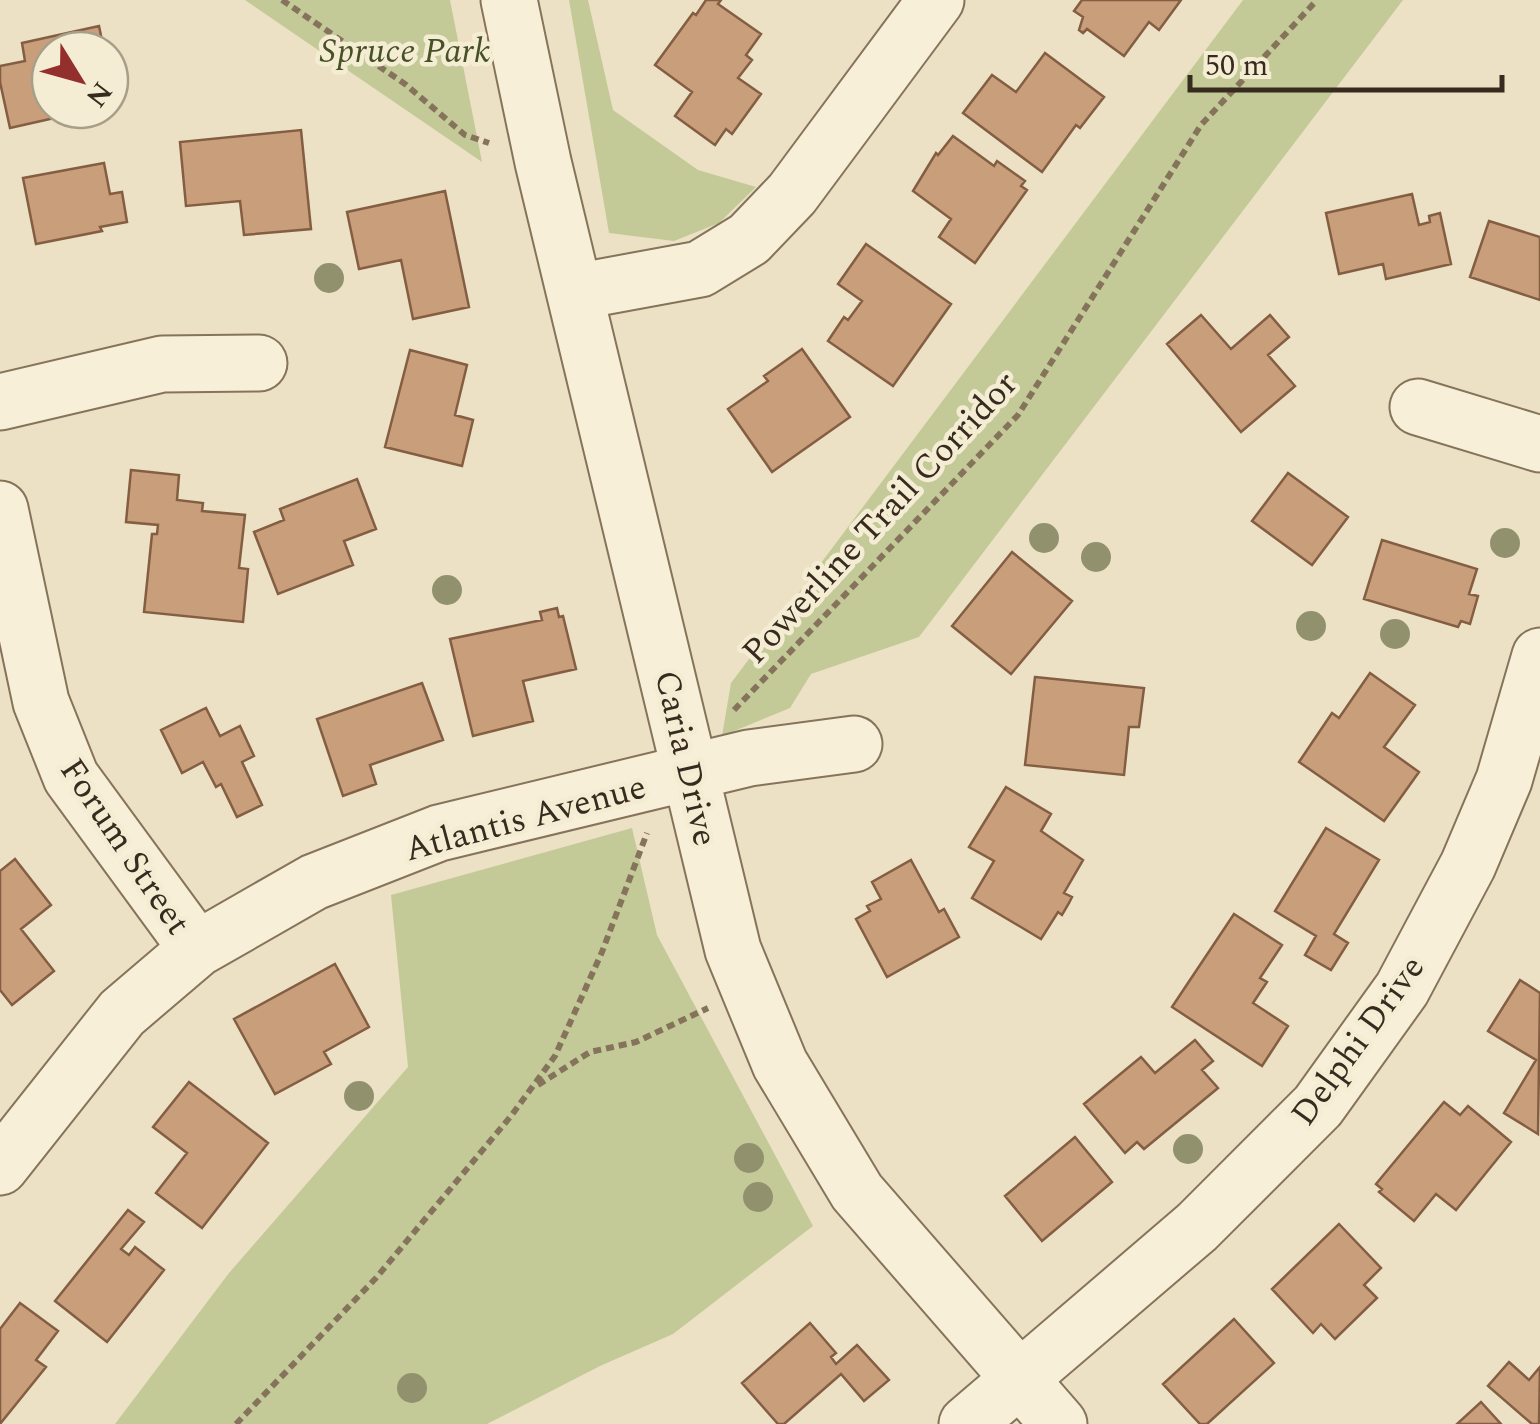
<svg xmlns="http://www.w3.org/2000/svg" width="1540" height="1424" font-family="Spectral,serif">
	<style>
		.green { fill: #c3ca98 }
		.building { fill: #c99e7b; stroke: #845e42; stroke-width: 2.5 }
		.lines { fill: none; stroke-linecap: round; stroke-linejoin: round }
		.minor-casing { stroke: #86735b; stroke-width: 59 }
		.path { stroke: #86735b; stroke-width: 6; stroke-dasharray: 8 5; stroke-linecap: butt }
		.minor { stroke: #f7efd7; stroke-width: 55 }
		.tree { fill: #91926d }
		.labels { text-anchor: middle; stroke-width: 9; stroke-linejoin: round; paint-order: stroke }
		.park-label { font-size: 35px; font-style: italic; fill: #465226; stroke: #f4ecd3 }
		.street-label { font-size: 35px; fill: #372b1f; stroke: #f4ecd3 }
	</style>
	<rect width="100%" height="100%" fill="#ece1c4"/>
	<path class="green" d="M 245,0 L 450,0 L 482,162 Z
		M 569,0 L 588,0 L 613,110 L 698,170 L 756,187 L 719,223 L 674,241 L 609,233 Z
		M 1243,0 L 1403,0 L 919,637 L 811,674 L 790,708 L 722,736 L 731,683 Z
		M 632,828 L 657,935 L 813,1226 L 673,1334 L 600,1366 L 487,1424 L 115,1424 L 229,1273 L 408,1067 L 391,895 Z"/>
	<path class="building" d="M 706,0 L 721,0 L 718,4 L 761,34 L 746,55 L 752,60 L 738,78 L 761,94 L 732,134 L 726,129 L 715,145 L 675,116 L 692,92 L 655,65 L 693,13 L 696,15 Z
		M 1082,0 L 1181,0 L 1159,30 L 1149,22 L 1124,56 L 1087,29 L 1083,33 L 1079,30 L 1083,17 L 1074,11 Z
		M 99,26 L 104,50 L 50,50 L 50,110 L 81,112 L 10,128 L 0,82 L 0,66 L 25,61 L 22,43 Z
		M 1045,53 L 1104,97 L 1080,128 L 1076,125 L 1042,172 L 963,113 L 992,75 L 1016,92 Z
		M 301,130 L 311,229 L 244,235 L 240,201 L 186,206 L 180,142 Z
		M 953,136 L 994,166 L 997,161 L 1025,181 L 1021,186 L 1027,190 L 975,263 L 939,237 L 951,219 L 913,191 L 936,153 L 938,155 Z
		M 104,163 L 110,194 L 122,192 L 127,222 L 100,227 L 102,231 L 36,244 L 23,178 Z
		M 445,191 L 469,307 L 413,319 L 401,260 L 359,269 L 347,212 Z
		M 1412,194 L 1419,225 L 1430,222 L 1429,216 L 1440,213 L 1451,264 L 1386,279 L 1383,264 L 1339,274 L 1326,213 Z
		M 1489,221 L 1540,237 L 1540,300 L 1470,277 Z
		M 866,244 L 951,304 L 893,386 L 828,341 L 844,317 L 848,320 L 862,301 L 838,284 Z
		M 1201,315 L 1231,349 L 1270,315 L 1289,337 L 1268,355 L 1295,386 L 1241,432 L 1167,344 Z
		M 802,349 L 850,417 L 772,472 L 728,409 L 768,381 L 764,376 Z
		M 410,350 L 467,365 L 455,415 L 473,420 L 462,466 L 385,447 Z
		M 131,470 L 179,475 L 177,500 L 203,503 L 202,511 L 245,515 L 239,568 L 248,569 L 243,622 L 144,612 L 152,534 L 157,534 L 158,525 L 126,522 Z
		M 1288,473 L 1348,517 L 1312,565 L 1252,521 Z
		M 357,479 L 376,529 L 344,541 L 353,565 L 278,594 L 254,532 L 284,520 L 280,509 Z
		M 1382,540 L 1477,569 L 1469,594 L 1478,596 L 1470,624 L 1461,621 L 1458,627 L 1364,599 Z
		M 1012,552 L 1072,601 L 1011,674 L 952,626 Z
		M 557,608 L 559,617 L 563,616 L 576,669 L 523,681 L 533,721 L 473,736 L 450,639 L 542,620 L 540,612 Z
		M 1370,673 L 1415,705 L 1384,747 L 1419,772 L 1384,821 L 1299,762 L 1332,713 L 1339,718 Z
		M 1035,677 L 1144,688 L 1139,727 L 1129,727 L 1124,775 L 1025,765 Z
		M 422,683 L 443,740 L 370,765 L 376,784 L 343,796 L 317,719 Z
		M 206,708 L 220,736 L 240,726 L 254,756 L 242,762 L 262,805 L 237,817 L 221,784 L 216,787 L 203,762 L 182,773 L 161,730 Z
		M 1006,787 L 1051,814 L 1041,831 L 1083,860 L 1064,893 L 1072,897 L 1069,903 L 1062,915 L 1058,912 L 1041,939 L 972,898 L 994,861 L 969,847 Z
		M 1326,828 L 1379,860 L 1334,934 L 1348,943 L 1331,970 L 1305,955 L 1316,936 L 1275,911 Z
		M 15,859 L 51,905 L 21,929 L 54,971 L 12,1005 L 0,990 L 0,871 Z
		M 911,860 L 939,912 L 944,909 L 959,937 L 887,977 L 856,919 L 870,911 L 867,906 L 881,899 L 872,882 Z
		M 1234,914 L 1282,945 L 1260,978 L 1267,982 L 1253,1003 L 1288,1026 L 1262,1066 L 1172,1007 Z
		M 335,964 L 369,1027 L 324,1052 L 331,1064 L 275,1094 L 234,1019 Z
		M 1520,980 L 1540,993 L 1538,1134 L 1504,1113 L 1536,1060 L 1488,1031 Z
		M 1195,1040 L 1213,1061 L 1202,1070 L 1218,1088 L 1144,1149 L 1137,1142 L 1125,1153 L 1084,1104 L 1141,1057 L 1155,1073 Z
		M 189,1082 L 268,1143 L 202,1228 L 156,1193 L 187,1153 L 153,1127 Z
		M 1444,1102 L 1460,1115 L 1468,1106 L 1511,1142 L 1456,1210 L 1436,1194 L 1414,1221 L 1379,1192 L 1382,1189 L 1376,1184 Z
		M 1075,1137 L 1112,1182 L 1042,1241 L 1005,1196 Z
		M 128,1210 L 144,1222 L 121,1249 L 129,1255 L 135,1247 L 164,1270 L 107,1342 L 55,1301 Z
		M 1339,1224 L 1381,1268 L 1364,1285 L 1377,1298 L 1335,1339 L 1321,1324 L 1313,1333 L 1272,1289 Z
		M 20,1303 L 58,1331 L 36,1360 L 46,1367 L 0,1424 L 0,1329 Z
		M 1234,1319 L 1274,1363 L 1207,1424 L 1200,1424 L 1163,1384 Z
		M 810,1323 L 836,1353 L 831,1357 L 836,1364 L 857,1345 L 889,1380 L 864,1401 L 841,1374 L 784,1424 L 778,1424 L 742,1383 Z
		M 1509,1362 L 1529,1380 L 1540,1367 L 1539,1424 L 1532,1424 L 1488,1386 Z
		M 1481,1402 L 1501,1424 L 1457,1424 Z"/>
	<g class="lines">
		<g class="minor-casing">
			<path id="minor" d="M 509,0 L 543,162 L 733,950 L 780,1064 L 857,1192 L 1059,1424
				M 575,292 L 700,269 L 749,239 L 792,194 L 936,0
				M 0,402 L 162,364 L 259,363
				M 1418,407 L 1540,444
				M 0,509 L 41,702 L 71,777 L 197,949
				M 0,1167 L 122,1013 L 197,949 L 314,882 L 439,833 L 749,758 L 854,744
				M 967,1424 L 1197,1227 L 1318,1106 L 1402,989 L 1468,865 L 1504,780 L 1540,656"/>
		</g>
		<path class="path" d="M 282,0 L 405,84 L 465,135 L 489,143
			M 734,710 L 1018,415 L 1201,125 L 1317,0
			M 538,1085 L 590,1052 L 636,1042 L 708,1008
			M 236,1424 L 376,1278 L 511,1116 L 555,1056 L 602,952 L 647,833"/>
		<use href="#minor" class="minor"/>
	</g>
	<g class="tree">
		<circle cx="329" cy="278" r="15"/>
		<circle cx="1044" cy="538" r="15"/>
		<circle cx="1505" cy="543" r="15"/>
		<circle cx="1096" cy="557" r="15"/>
		<circle cx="447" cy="590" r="15"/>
		<circle cx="1311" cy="626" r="15"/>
		<circle cx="1395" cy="634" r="15"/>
		<circle cx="359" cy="1096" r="15"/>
		<circle cx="1188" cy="1149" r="15"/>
		<circle cx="749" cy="1158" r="15"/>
		<circle cx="758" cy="1197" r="15"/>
		<circle cx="412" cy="1388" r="15"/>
	</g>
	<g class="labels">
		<g class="park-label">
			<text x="405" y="62">Spruce Park</text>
		</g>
		<g class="street-label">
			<text transform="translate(879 517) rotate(-47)" y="12">Powerline Trail Corridor</text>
			<text transform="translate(687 758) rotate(77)" y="12">Caria Drive</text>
			<text transform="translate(525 817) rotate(-15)" y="12">Atlantis Avenue</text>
			<text transform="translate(126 846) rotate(56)" y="12">Forum Street</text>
			<text transform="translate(1357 1040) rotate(-54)" y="12">Delphi Drive</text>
		</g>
	</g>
	<g transform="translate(80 80) rotate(127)"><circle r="48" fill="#f4ecd3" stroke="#a89f8b" stroke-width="2.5"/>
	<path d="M0-8L18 38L0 25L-18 38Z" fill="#93302d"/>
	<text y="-15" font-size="28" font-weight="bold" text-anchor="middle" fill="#372b1f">N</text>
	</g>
	<path d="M1190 75v15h312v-15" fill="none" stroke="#372b1f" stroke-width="5"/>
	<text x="1205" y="75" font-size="30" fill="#372b1f" stroke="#f4ecd3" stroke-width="8" paint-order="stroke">50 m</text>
</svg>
